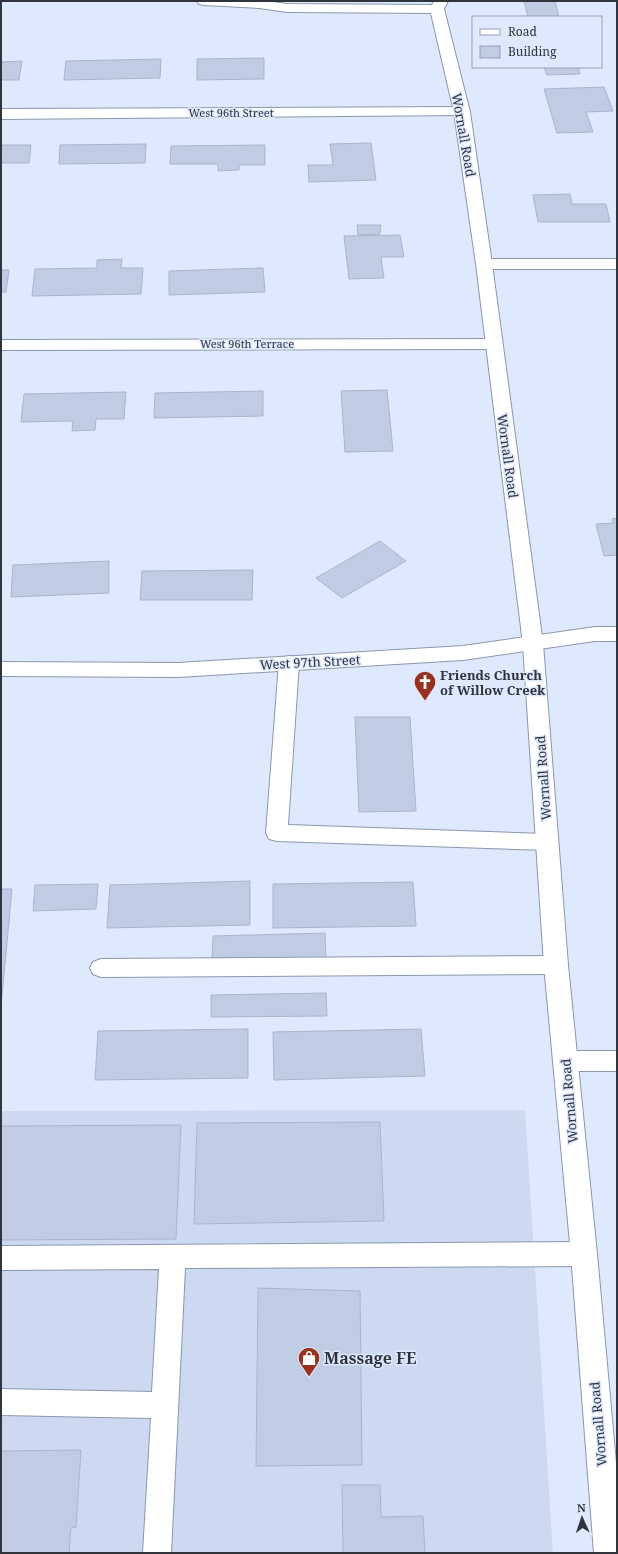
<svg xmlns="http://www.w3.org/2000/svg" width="618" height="1554" font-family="'Noto Serif',serif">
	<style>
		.built { fill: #ccd9f1 }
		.building { fill: #c0cce4; stroke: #a9b5cd }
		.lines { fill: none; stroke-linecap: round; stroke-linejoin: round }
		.lane-casing { stroke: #8b97ae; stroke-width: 2 }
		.street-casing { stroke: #8b97ae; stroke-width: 2 }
		.primary-casing { stroke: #8b97ae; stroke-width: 2 }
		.lane { fill: #fff; fill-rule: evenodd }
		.street { fill: #fff; fill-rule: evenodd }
		.primary { fill: #fff; fill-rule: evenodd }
		.labels { text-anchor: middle; stroke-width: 3; stroke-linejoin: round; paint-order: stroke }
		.far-street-label { font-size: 11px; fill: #2f343d; stroke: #dfe9fd }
		.street-label { font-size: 13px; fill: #2f343d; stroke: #dfe9fd }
		.poi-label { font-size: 13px; font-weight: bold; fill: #2f343d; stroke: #dfe9fd; text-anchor: start }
		.near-poi-label { font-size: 16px; font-weight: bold; fill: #2f343d; stroke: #dfe9fd; text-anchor: start }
	</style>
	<rect width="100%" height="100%" fill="#dfe9fd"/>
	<path class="built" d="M 525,1110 L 553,1553 L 1,1553 L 1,1111 Z"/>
	<path class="building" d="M 524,1 L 555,1 L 559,17 L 528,17 Z
		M 264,58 L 264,79 L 197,80 L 197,59 Z
		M 161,59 L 160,78 L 64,80 L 66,61 Z
		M 22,61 L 19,80 L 1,80 L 1,62 Z
		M 544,67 L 578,67 L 580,74 L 547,75 Z
		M 604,87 L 613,111 L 586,112 L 593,132 L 557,133 L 544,89 Z
		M 371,143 L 376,180 L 309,182 L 308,165 L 333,165 L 330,144 Z
		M 146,144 L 145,163 L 59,164 L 60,145 Z
		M 1,145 L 31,145 L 29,163 L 1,163 Z
		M 265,145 L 265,165 L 239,165 L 239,170 L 218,171 L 218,164 L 170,164 L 171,146 Z
		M 570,194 L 572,204 L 606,204 L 610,222 L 538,222 L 533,195 Z
		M 357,225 L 381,225 L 380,234 L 358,235 Z
		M 400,235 L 404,257 L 381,257 L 384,278 L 349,279 L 344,236 Z
		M 122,259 L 121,268 L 143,268 L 141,294 L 32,296 L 35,269 L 97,268 L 97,260 Z
		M 263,268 L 265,292 L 169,295 L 169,271 Z
		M 1,270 L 9,270 L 6,292 L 1,292 Z
		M 387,390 L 393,451 L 345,452 L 341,391 Z
		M 263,391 L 263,416 L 154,418 L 155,393 Z
		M 126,392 L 124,419 L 96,419 L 95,430 L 72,431 L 73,421 L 21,422 L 24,394 Z
		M 617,518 L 617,555 L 604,556 L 596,524 L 613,523 L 612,519 Z
		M 380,541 L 406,561 L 342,598 L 316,578 Z
		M 109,561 L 109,593 L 11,597 L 13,565 Z
		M 253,570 L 252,600 L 140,600 L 142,571 Z
		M 355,717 L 410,717 L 416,811 L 359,812 Z
		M 250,881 L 250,925 L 107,928 L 110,885 Z
		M 413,882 L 416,926 L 273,928 L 273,884 Z
		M 98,884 L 96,909 L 33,911 L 35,885 Z
		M 1,889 L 12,889 L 1,1007 Z
		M 325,933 L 326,959 L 212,961 L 213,936 Z
		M 326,993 L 327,1016 L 211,1017 L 211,995 Z
		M 248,1029 L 248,1078 L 95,1080 L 98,1031 Z
		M 421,1029 L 425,1076 L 274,1080 L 273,1032 Z
		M 380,1122 L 384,1221 L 194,1224 L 197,1123 Z
		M 181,1125 L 176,1239 L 1,1240 L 1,1126 Z
		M 258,1288 L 360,1291 L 362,1465 L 256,1466 Z
		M 81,1450 L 76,1527 L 71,1528 L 69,1553 L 1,1553 L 1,1451 Z
		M 342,1485 L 380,1485 L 381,1517 L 423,1516 L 425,1553 L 343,1553 Z"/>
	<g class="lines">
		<g class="lane-casing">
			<path id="lane" d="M 197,1 L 266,1 L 287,4 L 437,5 L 442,6 L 444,9 L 442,12 L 437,13 L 287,12 L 259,8 L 204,5 L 199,4 Z
				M 289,656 L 296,658 L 299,663 L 288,825 L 547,834 L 555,836 L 558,842 L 555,848 L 547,850 L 277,841 L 269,839 L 266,833 L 279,663 L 282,658 Z
				M 556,956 L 564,959 L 567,965 L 564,971 L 556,974 L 101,977 L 93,974 L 90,968 L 93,962 L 101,959 Z
				M 584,1242 L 593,1246 L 597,1254 L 593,1262 L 584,1266 L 185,1268 L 171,1553 L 143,1553 L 151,1418 L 1,1415 L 1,1389 L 152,1392 L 159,1269 L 1,1270 L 1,1246 Z"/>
		</g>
		<g class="street-casing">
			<path id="street" d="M 462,107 L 467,109 L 470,112 L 467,115 L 1,119 L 1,109 Z
				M 484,259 L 617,259 L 617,269 L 484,269 L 478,268 L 476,264 L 478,260 Z
				M 493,339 L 499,340 L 502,344 L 499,348 L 493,349 L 1,350 L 1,340 Z
				M 595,627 L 617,627 L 617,641 L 595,641 L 463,660 L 178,677 L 1,676 L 1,662 L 178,663 L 463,646 Z
				M 566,1051 L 617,1051 L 617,1071 L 566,1071 L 557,1068 L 554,1061 L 557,1054 Z"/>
		</g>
		<g class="primary-casing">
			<path id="primary" d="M 434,1 L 448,1 L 444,9 L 470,112 L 492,264 L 543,644 L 568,965 L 597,1254 L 617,1474 L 617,1553 L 594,1553 L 571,1254 L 544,965 L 523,644 L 476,264 L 454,112 L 430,9 Z"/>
		</g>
		<use href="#lane" class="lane"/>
		<use href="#street" class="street"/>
		<use href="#primary" class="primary"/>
	</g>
	<defs>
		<g id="church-pin" transform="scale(1.15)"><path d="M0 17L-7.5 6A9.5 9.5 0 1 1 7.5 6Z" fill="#9a311d" stroke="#dfe9fd"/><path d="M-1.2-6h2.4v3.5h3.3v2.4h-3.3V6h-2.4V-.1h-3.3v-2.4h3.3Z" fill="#fff"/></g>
		<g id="shop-pin" transform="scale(1.15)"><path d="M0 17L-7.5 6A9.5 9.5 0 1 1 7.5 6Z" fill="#9a311d" stroke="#dfe9fd"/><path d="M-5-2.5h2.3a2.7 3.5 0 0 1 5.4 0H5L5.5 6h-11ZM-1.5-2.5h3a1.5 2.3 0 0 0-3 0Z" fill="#fff"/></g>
	</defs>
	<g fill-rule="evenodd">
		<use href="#church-pin" x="425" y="682"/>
		<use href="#shop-pin" x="309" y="1358"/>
	</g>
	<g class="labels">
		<g class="far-street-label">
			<text x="231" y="117">West 96th Street</text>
			<text x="247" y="348">West 96th Terrace</text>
		</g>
		<g class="street-label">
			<text transform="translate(464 135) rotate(80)" y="5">Wornall Road</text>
			<text transform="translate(508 456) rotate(82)" y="5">Wornall Road</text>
			<text transform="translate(310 662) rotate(-3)" y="5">West 97th Street</text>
			<text transform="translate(543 778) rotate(-94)" y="5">Wornall Road</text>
			<text transform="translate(569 1101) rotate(-95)" y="5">Wornall Road</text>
			<text transform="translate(598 1424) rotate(-95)" y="5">Wornall Road</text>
		</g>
		<g class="poi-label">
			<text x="440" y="680">Friends Church<tspan x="440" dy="15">of Willow Creek</tspan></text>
		</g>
		<g class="near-poi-label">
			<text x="324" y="1364">Massage FE</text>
		</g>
	</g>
	<rect width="618" height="1554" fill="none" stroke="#2f343d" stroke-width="4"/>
	<rect x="472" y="16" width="130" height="52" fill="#dfe9fd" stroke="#99a1b0"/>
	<rect x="480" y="29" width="20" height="6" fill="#ffffff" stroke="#99a1b0"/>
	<text x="508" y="36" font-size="12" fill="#2f343d">Road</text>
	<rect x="480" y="46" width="20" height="12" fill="#c0cce4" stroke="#99a1b0"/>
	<text x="508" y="56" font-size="12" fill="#2f343d">Building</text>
	<g transform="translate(582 1518) rotate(357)" stroke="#dfe9fd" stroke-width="3" paint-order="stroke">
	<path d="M0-3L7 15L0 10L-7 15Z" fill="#2f343d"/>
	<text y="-6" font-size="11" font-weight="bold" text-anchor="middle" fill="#2f343d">N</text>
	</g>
</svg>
